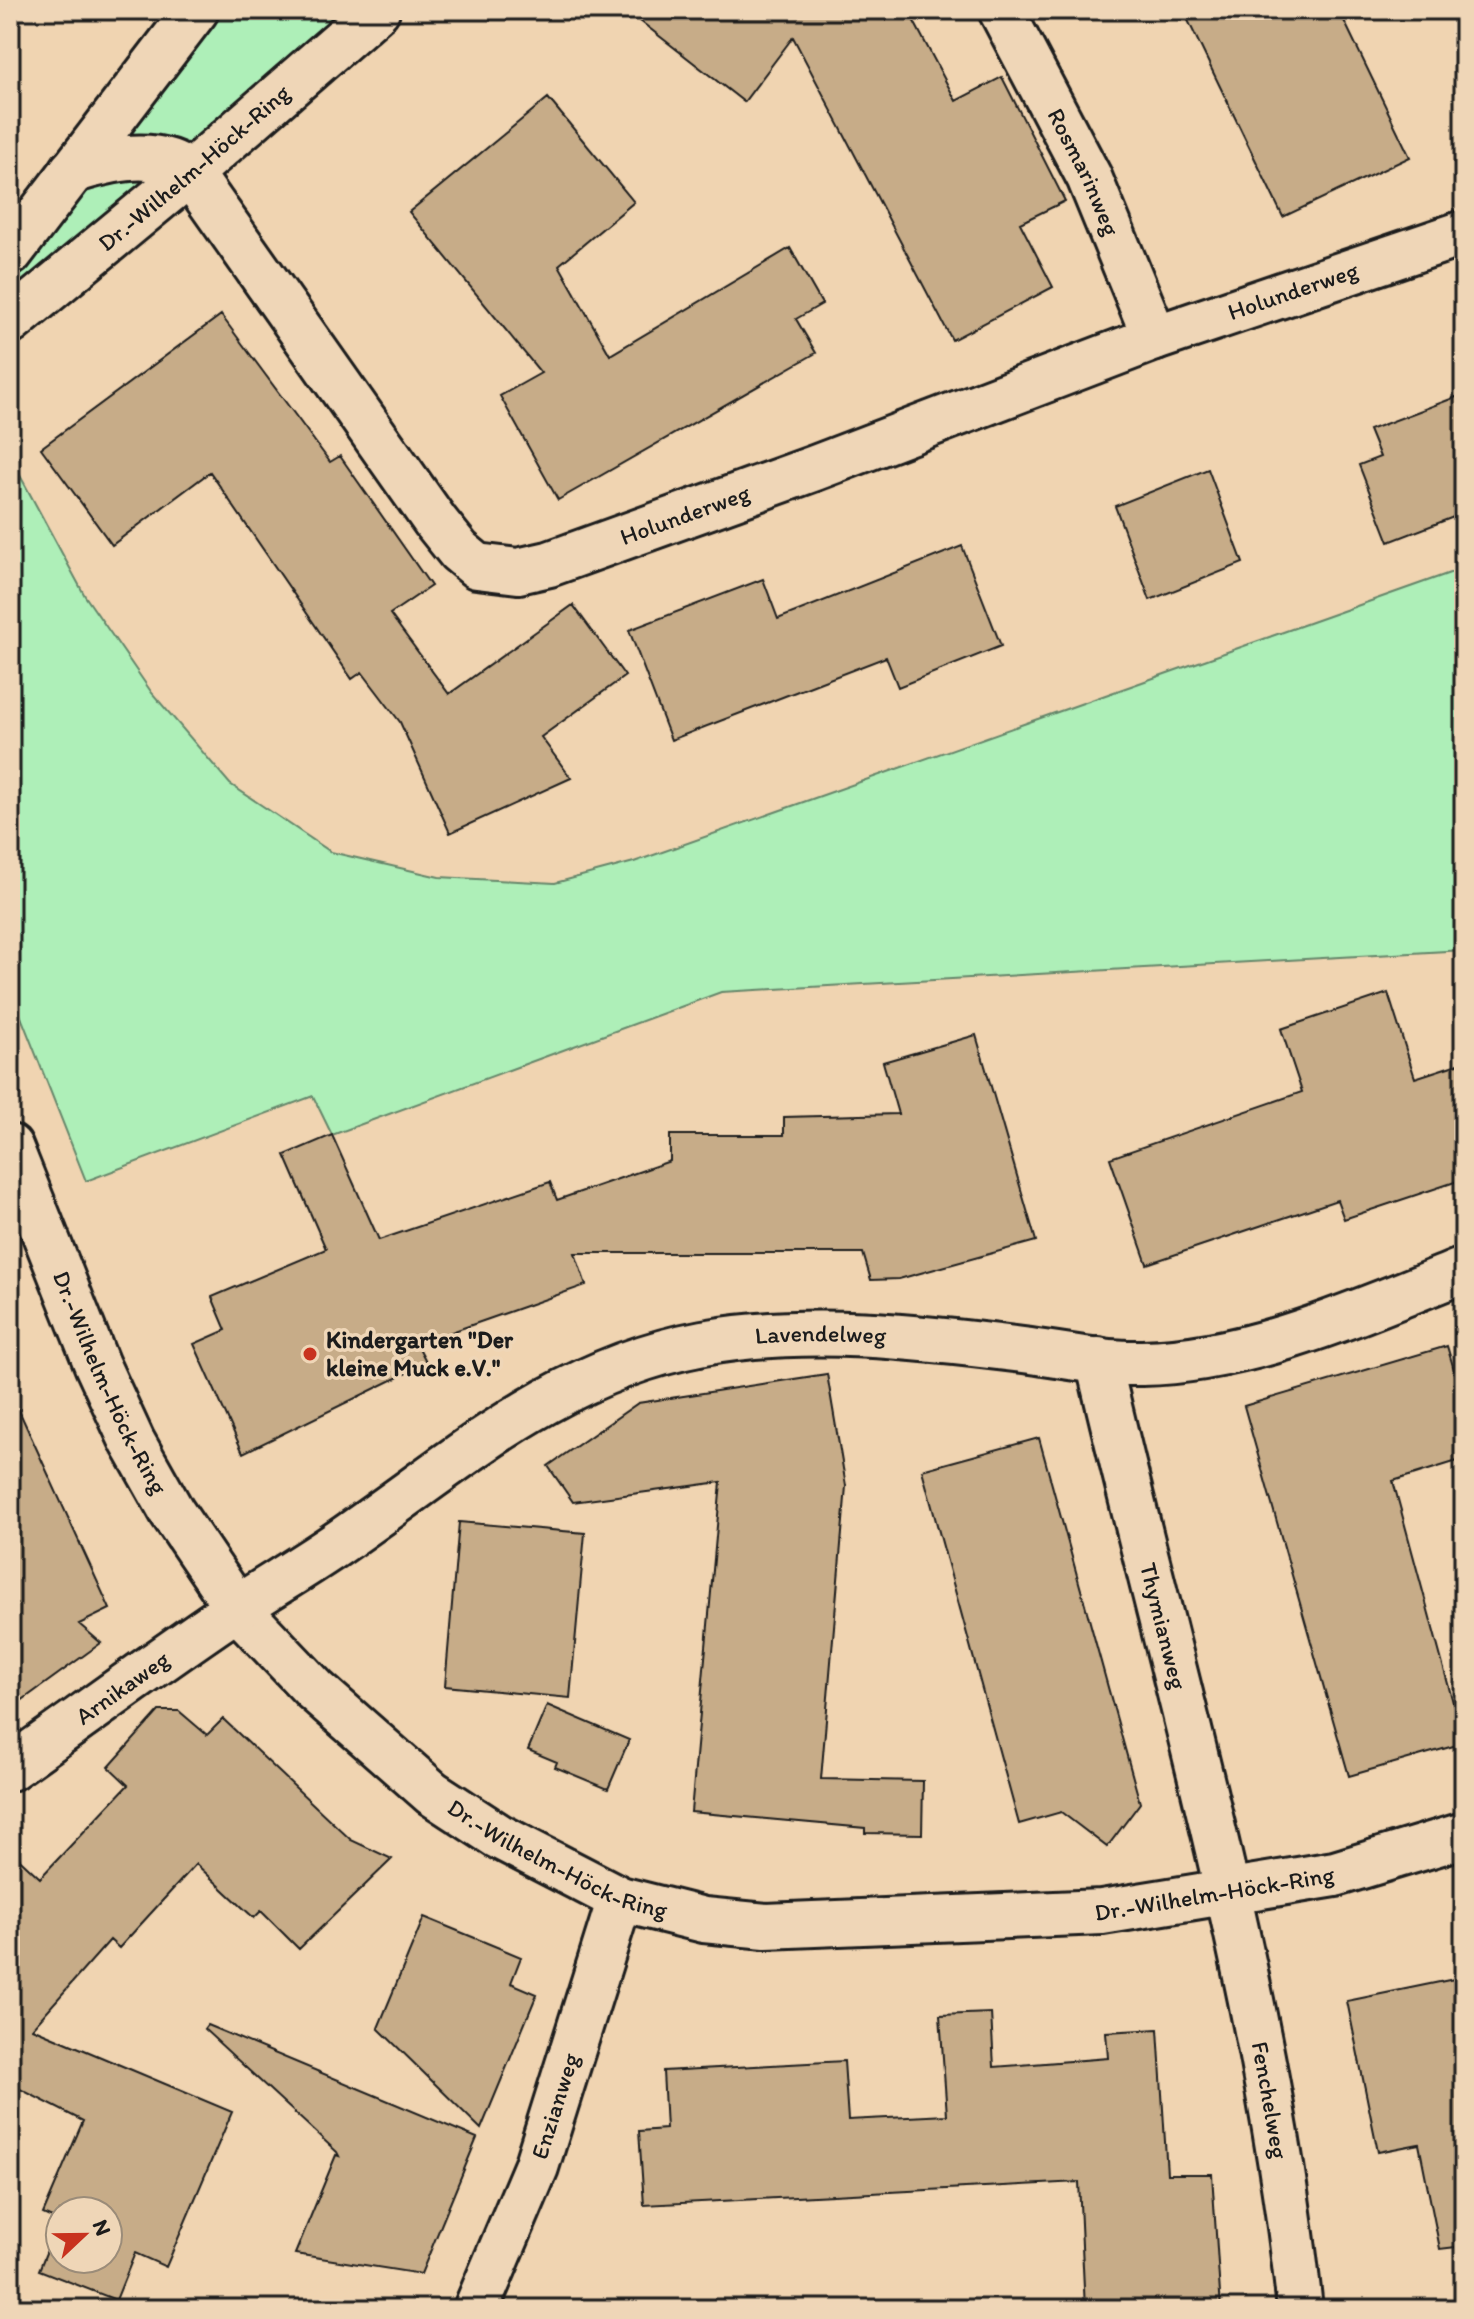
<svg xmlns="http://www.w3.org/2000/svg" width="1474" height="2319" font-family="Itim,sans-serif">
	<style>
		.green { fill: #aeefb8; stroke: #65866a; stroke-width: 2 }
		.building { fill: #c7ac88; stroke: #1c1c1c; stroke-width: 2; fill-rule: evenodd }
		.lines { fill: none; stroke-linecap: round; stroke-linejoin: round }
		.minor-casing { stroke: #1c1c1c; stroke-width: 50 }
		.minor { stroke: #efd6b7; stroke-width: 44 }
		.poi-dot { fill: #c8321e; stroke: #efd6b7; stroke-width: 3 }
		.labels { text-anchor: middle; stroke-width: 7; stroke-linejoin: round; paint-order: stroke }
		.street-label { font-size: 24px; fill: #1c1c1c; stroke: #efd6b7 }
		.poi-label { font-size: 24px; font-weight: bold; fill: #1c1c1c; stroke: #efd6b7; text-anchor: start }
	</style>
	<rect width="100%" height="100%" fill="#f0d4b1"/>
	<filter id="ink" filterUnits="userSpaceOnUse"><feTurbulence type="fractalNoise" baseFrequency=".0125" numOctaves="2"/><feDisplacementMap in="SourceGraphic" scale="16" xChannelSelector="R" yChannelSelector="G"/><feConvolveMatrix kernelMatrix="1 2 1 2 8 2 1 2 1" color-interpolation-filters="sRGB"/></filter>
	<g filter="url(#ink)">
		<path class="green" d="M 196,10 L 375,10 L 10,321 L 10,253 Z
			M 10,464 L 17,470 L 85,596 L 152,693 L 230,784 L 331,852 L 439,877 L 555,883 L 634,862 L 1464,568 L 1464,950 L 721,992 L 332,1135 L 313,1096 L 86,1181 L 10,989 Z"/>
		<path class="building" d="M 626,10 L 908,10 L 956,101 L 1002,77 L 1065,201 L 1020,223 L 1053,287 L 952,340 L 793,37 L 744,102 Z
			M 1183,10 L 1339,10 L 1410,157 L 1283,217 Z
			M 548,98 L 634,202 L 559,265 L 610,355 L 790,248 L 822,304 L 796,319 L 816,353 L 558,500 L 500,396 L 541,373 L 409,212 Z
			M 221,315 L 330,462 L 340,456 L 431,586 L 390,614 L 449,694 L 573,605 L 625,676 L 541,737 L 571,778 L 450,833 L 400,722 L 362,672 L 352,679 L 210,472 L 112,545 L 41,448 Z
			M 1464,394 L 1464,513 L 1389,542 L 1359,465 L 1380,457 L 1369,430 Z
			M 1208,469 L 1243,563 L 1150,600 L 1115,506 Z
			M 962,546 L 1001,646 L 898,687 L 886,657 L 671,740 L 629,630 L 763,579 L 778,619 Z
			M 1388,993 L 1415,1078 L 1464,1062 L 1464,1179 L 1344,1219 L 1337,1200 L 1147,1264 L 1110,1158 L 1302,1092 L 1281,1029 Z
			M 976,1035 L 1036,1241 L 899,1279 L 871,1280 L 863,1253 L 575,1253 L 586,1285 L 417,1344 L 427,1363 L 243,1453 L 194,1344 L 226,1330 L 212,1297 L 326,1249 L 285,1155 L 332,1135 L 379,1240 L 550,1182 L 557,1200 L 670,1161 L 670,1135 L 784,1135 L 784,1117 L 898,1114 L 883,1062 Z
			M 1447,1346 L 1464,1403 L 1464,1459 L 1393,1481 L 1464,1743 L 1349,1776 L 1244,1406 Z
			M 827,1374 L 846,1486 L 821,1779 L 923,1781 L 922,1834 L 865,1833 L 865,1828 L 691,1812 L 721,1482 L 573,1502 L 548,1466 L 638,1403 Z
			M 10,1391 L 110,1609 L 79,1624 L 101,1643 L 10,1709 Z
			M 1039,1438 L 1140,1803 L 1107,1847 L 1061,1812 L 1019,1824 L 922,1470 Z
			M 459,1522 L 585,1533 L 570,1698 L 445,1686 Z
			M 547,1705 L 629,1740 L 608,1789 L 555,1767 L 557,1762 L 528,1750 Z
			M 159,1711 L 179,1711 L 207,1735 L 223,1719 L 351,1840 L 392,1859 L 299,1949 L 261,1911 L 254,1918 L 196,1864 L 119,1948 L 110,1940 L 32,2028 L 232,2112 L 166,2267 L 135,2253 L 116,2300 L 39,2270 L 59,2221 L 43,2214 L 83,2121 L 10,2084 L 10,1850 L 40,1878 L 128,1785 L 109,1767 ZM 60,2211 L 108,2211 L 108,2259 L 60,2259 Z
			M 424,1917 L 521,1957 L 511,1983 L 537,1994 L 481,2129 L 378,2028 Z
			M 1464,1977 L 1464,2246 L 1440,2249 L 1419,2144 L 1378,2152 L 1347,2001 Z
			M 991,2013 L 994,2067 L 1108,2058 L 1106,2032 L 1158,2029 L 1167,2174 L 1212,2174 L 1221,2309 L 1085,2309 L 1079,2182 L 644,2205 L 639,2131 L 666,2129 L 663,2071 L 844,2061 L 848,2120 L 947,2115 L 940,2015 Z
			M 207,2025 L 477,2138 L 421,2274 L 295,2254 L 336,2155 L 339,2156 L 337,2152 L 204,2029 Z"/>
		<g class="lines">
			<g class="minor-casing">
				<g id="minor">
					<path id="s1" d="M 1001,10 L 1089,177 L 1155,338"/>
					<path id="s2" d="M 72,171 C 110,159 157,147 190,173 L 435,521 L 459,551 L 477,566 L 518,571 L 549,564 L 815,468 L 1155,338 L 1464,233"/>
					<path d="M 10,253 L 196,10"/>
					<path id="s3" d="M 10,322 L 190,173 L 377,10"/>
					<path id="s4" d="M 10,1147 L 97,1365 L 132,1441 L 172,1512 L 237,1608 L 315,1690 L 432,1793 L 498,1836 L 620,1899 L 704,1920 L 766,1926 L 1102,1912 L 1335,1874 L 1464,1835"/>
					<path id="s5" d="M 1098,1360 C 1171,1675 1266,1986 1300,2309"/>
					<path id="s6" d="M 10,1768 C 87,1714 162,1658 240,1606 C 271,1586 303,1567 334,1546 C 455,1464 553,1371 703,1343 C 807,1324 919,1337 1023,1350 C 1062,1355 1102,1364 1142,1363 C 1252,1361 1363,1310 1464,1270"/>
					<path id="s7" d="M 476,2309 L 536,2167 L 620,1899"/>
				</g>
			</g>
			<use href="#minor" class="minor"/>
		</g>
	</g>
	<circle class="poi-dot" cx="310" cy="1354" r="8"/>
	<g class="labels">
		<g class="street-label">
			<text dy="8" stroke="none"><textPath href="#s3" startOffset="240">Dr.-Wilhelm-Höck-Ring</textPath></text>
			<text dy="8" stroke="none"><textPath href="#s1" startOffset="182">Rosmarinweg</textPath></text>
			<text dy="8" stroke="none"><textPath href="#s2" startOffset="1476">Holunderweg</textPath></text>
			<text dy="8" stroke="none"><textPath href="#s2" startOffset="828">Holunderweg</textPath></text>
			<text dy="8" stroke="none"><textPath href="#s6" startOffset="936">Lavendelweg</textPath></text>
			<text dy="8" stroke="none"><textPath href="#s4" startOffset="256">Dr.-Wilhelm-Höck-Ring</textPath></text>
			<text dy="8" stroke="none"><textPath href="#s5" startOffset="274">Thymianweg</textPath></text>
			<text dy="8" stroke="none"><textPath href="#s6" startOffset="138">Arnikaweg</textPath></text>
			<text dy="8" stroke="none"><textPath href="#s4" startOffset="928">Dr.-Wilhelm-Höck-Ring</textPath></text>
			<text dy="8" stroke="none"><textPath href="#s4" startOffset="1600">Dr.-Wilhelm-Höck-Ring</textPath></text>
			<text dy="8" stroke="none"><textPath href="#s5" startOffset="760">Fenchelweg</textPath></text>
			<text dy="8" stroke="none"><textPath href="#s7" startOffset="218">Enzianweg</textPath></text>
		</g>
		<g class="poi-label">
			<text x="326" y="1348">Kindergarten "Der<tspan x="326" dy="28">kleine Muck e.V."</tspan></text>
		</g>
	</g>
	<rect width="1474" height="2319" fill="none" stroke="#efd6b7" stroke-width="40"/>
	<rect x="20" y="20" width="1434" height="2279" fill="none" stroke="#1c1c1c" stroke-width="3" filter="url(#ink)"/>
	<g transform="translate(84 2235) rotate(68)"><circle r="38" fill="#efd6b7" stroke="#9b8c79" stroke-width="2"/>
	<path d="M0-6L14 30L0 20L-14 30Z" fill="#c8321e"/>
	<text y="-12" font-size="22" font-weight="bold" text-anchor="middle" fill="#1c1c1c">N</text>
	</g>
</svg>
